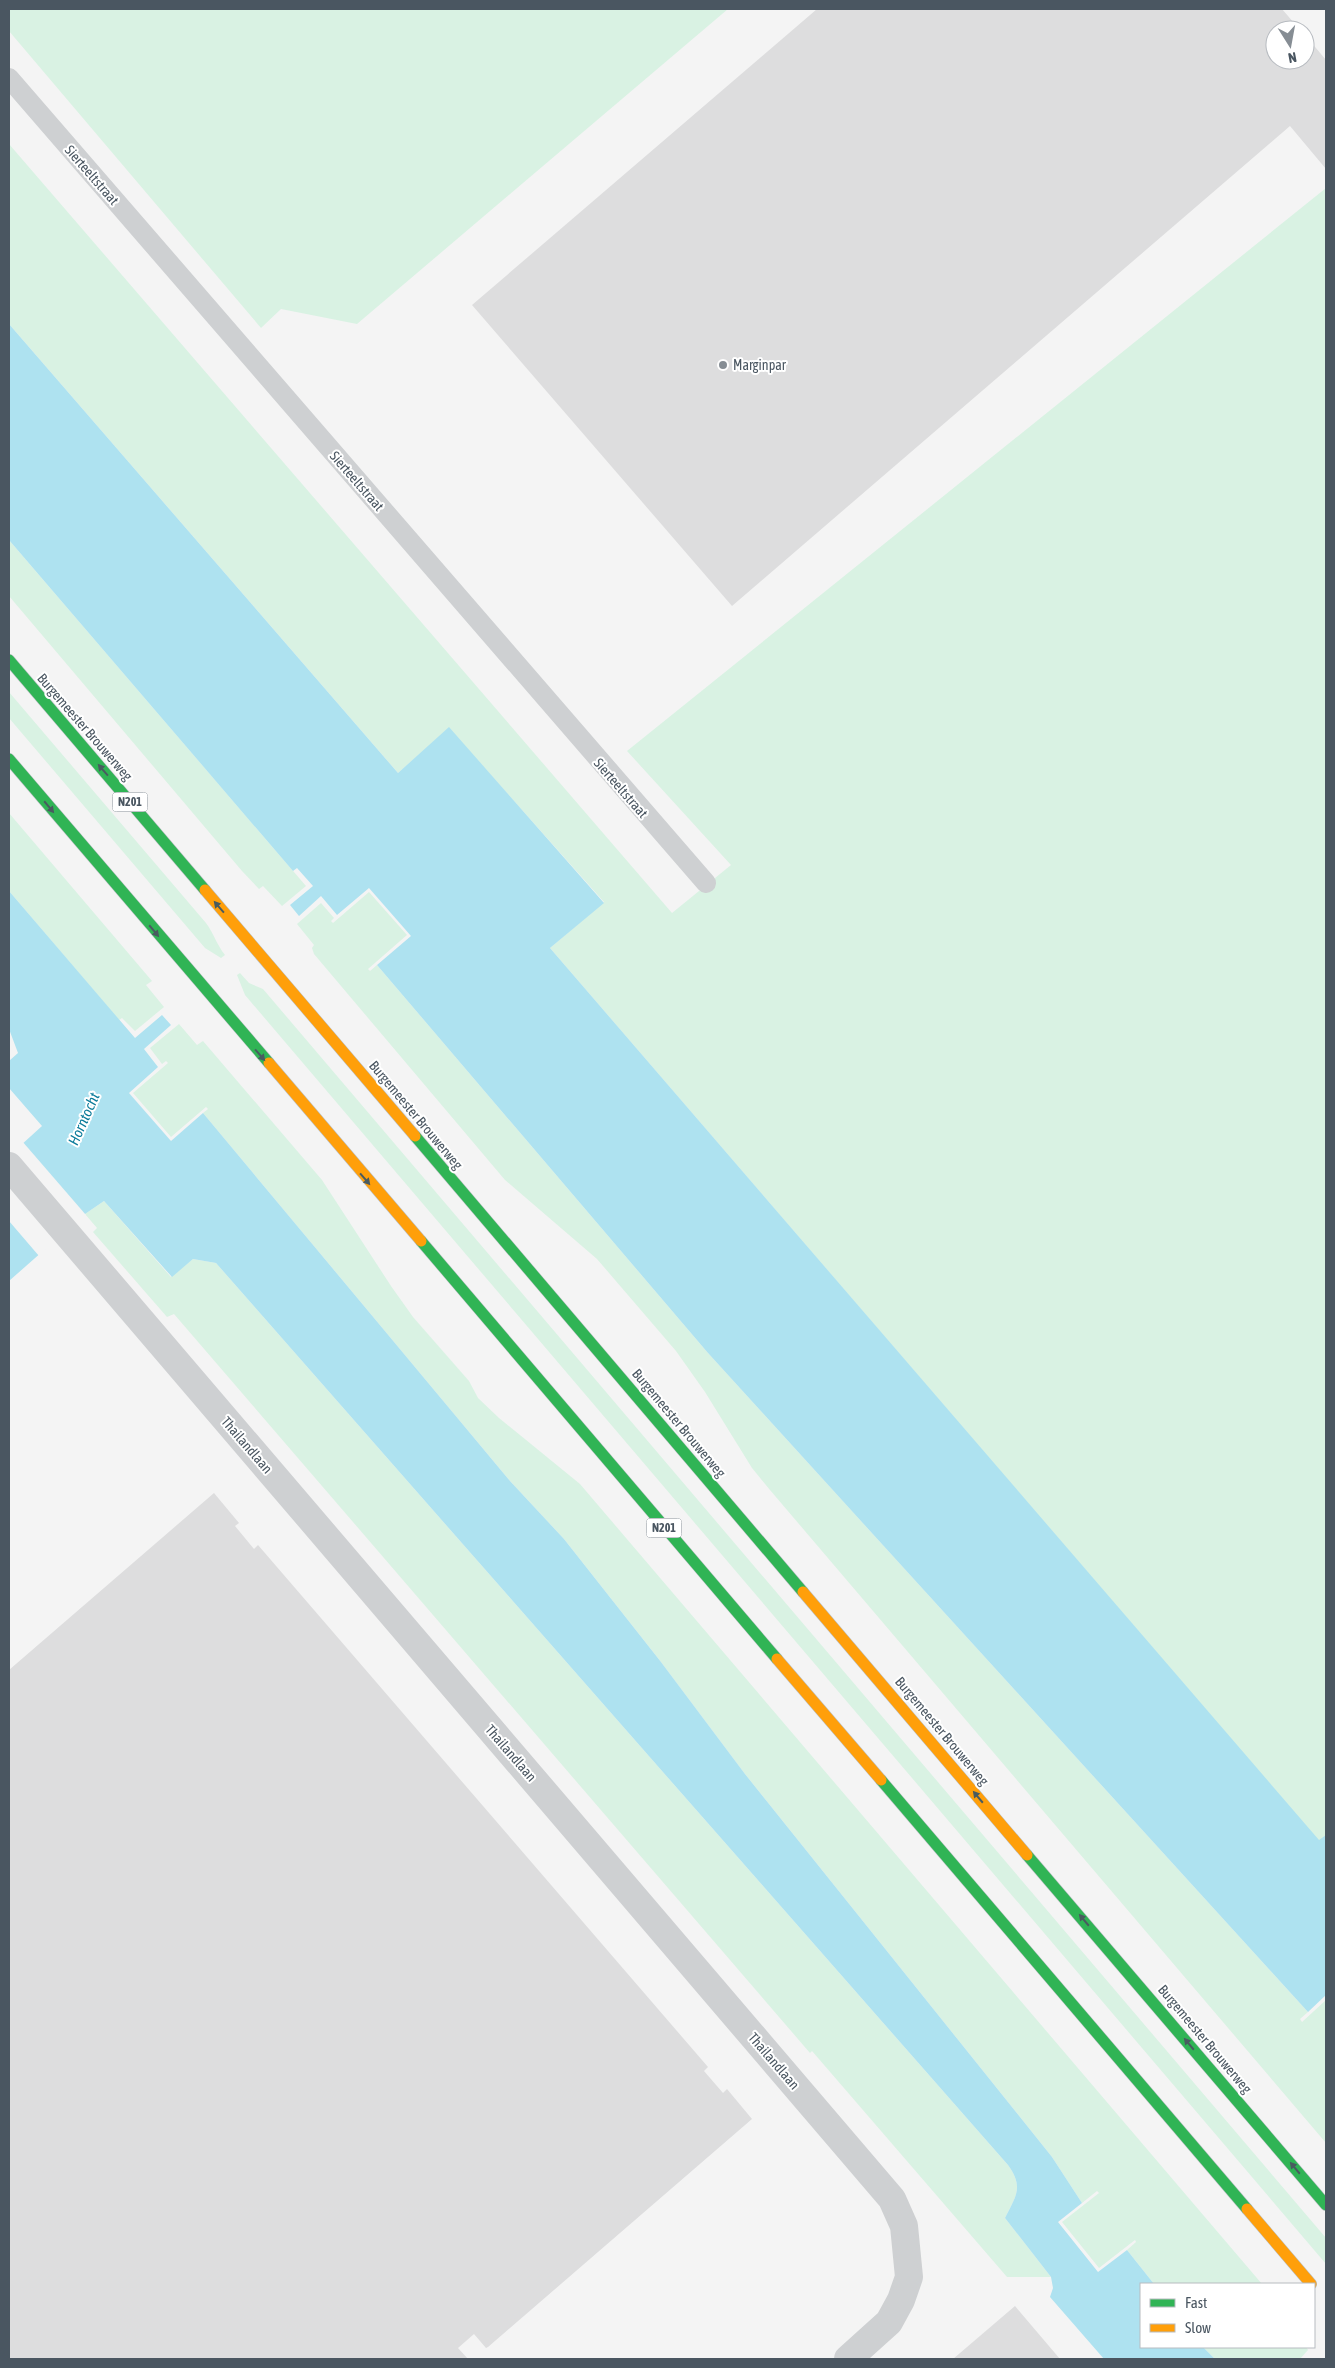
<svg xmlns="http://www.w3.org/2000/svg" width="1335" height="2368" font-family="'Asap Condensed',sans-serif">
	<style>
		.green { fill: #d9f2e3 }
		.water { fill: #aee2f0 }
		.pier { fill: #f4f4f4 }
		.building { fill: #ddddde }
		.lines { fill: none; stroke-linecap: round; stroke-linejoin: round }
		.fast-casing { stroke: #b9bec3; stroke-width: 12 }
		.slow-casing { stroke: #b9bec3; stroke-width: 12 }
		.lane { stroke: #ced0d2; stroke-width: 20 }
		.street { stroke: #ced0d2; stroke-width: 28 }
		.fast { stroke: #30b455; stroke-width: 11 }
		.slow { stroke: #ff9f0a; stroke-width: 11 }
		.oneway { fill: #495b60 }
		.poi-dot { fill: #868d94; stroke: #fff; stroke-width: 2 }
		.labels { text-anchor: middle; stroke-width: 4; stroke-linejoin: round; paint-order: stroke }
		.shield { fill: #fff; stroke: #808990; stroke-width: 1 }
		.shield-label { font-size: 12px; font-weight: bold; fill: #4a5661 }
		.street-label { font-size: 14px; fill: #4a5661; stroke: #fff }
		.poi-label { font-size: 14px; fill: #4a5661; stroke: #fff; text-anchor: start }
		.water-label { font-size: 15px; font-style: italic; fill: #0c7c9b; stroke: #fff }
	</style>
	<rect width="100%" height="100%" fill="#f4f4f4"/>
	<path class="green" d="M 9,9 L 728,9 L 357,324 L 281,309 L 261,328 L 9,31 Z
		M 9,144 L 672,913 L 731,865 L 627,751 L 1326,188 L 1326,1835 L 1319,1841 L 550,948 L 604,902 L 449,728 L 398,773 L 9,324 Z
		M 9,540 L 306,886 L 282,906 L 263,886 L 259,889 L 242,871 L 9,596 Z
		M 9,692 L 206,923 C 214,934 217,945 225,955 L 221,958 L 205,948 L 9,718 Z
		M 9,813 L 152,981 L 146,985 L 164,1007 L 135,1031 L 122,1018 L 119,1020 L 9,891 Z
		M 369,892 L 407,935 L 368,969 L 370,971 L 377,965 L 708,1353 L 1308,2012 L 1300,2019 L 1302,2022 L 1326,2000 L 1326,2143 L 770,1490 L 752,1468 L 705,1392 L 676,1351 L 597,1259 L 505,1180 L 314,954 L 312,948 L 314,945 L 297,924 L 321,903 L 334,918 L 331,921 L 333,923 Z
		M 240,973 L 249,983 L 263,989 L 1326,2238 L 1326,2264 L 245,995 L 237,975 Z
		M 179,1024 L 197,1045 L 203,1041 L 322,1180 L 391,1286 L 413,1317 L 469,1381 L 478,1398 L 499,1418 L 580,1484 L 1262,2284 L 1154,2284 L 1127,2250 L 1136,2242 L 1135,2240 L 1099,2268 L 1062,2222 L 1099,2193 L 1097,2191 L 1082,2203 L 1052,2157 L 745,1774 L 661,1662 L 564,1539 L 510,1481 L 203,1113 L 208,1109 L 206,1107 L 171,1137 L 133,1093 L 168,1063 L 166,1061 L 162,1064 L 150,1048 Z
		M 104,1201 L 171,1277 L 193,1259 L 216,1263 L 1008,2165 C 1024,2187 1016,2196 1005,2218 L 1051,2277 L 1007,2277 L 812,2051 L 810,2053 L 174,1314 L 167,1317 L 93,1232 L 97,1228 L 85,1214 Z
		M 1203,2347 L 1306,2347 L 1308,2350 L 1300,2359 L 1215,2359 Z"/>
	<path class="water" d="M 9,324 L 398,773 L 449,727 L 604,903 L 550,948 L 1319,1840 L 1326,1835 L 1326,1995 L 1308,2012 L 708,1353 L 377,965 L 411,936 L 369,888 L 337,915 L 321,896 L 299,916 L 290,905 L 313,886 L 297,868 L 293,871 L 9,540 Z
		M 9,891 L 135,1038 L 162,1015 L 171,1025 L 144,1049 L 158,1067 L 129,1093 L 171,1141 L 203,1113 L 510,1481 L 564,1539 L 661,1662 L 745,1774 L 1052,2157 L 1082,2203 L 1058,2222 L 1098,2272 L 1127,2250 L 1154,2284 L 1141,2284 L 1141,2347 L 1203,2347 L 1215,2359 L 1104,2359 L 1050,2297 L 1053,2288 L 1051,2277 L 1005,2218 C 1016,2196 1024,2187 1008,2165 L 216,1263 L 193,1259 L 172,1277 L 104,1201 L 85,1214 L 9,1281 L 9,1156 L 42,1126 L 9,1088 L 9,1061 L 18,1053 L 9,1029 Z"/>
	<path class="pier" d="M 22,1141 L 86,1215 L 39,1256 L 9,1221 L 9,1153 Z"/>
	<path class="building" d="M 817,9 L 1282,9 L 1300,30 L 1275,30 L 1275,60 L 1305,60 L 1305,35 L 1326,60 L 1326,169 L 1290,126 L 732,606 L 472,305 Z
		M 214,1493 L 239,1523 L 235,1526 L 254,1549 L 258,1545 L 708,2067 L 704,2071 L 723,2093 L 727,2089 L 752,2119 L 488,2347 L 486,2348 L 474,2334 L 458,2348 L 468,2359 L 9,2359 L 9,1670 Z
		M 1015,2306 L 1060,2359 L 953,2359 Z"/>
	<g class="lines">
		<g class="fast-casing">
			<path id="fast" d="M 9,660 L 205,890
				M 9,759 L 269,1063
				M 415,1136 L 803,1592
				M 421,1241 L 777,1659
				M 881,1780 L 1247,2209
				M 1027,1855 L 1326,2205"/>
		</g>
		<g class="slow-casing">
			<path id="slow" d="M 205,890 L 415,1136
				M 269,1063 L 421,1241
				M 803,1592 L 1027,1855
				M 777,1659 L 881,1780
				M 1247,2209 L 1311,2284"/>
		</g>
		<path class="lane" d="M 9,78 L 706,883"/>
		<path class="street" d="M 9,1166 L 892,2199 L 904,2226 L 909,2277 L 901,2300 L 889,2322 L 848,2359"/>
		<use href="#fast" class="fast"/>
		<use href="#slow" class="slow"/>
	</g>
	<defs><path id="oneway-solid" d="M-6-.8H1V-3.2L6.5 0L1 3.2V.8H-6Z" transform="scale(1.25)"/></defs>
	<g class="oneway">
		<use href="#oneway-solid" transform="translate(103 770) rotate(-131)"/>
		<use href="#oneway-solid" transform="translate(49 807) rotate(50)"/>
		<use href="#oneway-solid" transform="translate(219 907) rotate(-131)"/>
		<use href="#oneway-solid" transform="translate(154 931) rotate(50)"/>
		<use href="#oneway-solid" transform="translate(260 1055) rotate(49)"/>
		<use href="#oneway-solid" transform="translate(365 1179) rotate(49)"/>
		<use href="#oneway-solid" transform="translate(978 1797) rotate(-130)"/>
		<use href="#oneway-solid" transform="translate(1084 1920) rotate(-130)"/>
		<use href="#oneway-solid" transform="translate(1189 2044) rotate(-130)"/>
		<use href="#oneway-solid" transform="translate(1295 2168) rotate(-130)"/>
	</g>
	<circle class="poi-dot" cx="723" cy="365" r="5"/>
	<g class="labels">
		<g class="shield">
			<rect x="112.5" y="792.5" width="35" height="19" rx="4"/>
			<rect x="646.5" y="1518.5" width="35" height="19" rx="4"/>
		</g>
		<g class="shield-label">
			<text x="130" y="806">N201</text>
			<text x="664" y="1532">N201</text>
		</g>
		<g class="street-label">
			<text transform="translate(92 175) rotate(49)" y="5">Sierteeltstraat</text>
			<text transform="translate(357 481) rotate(49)" y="5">Sierteeltstraat</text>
			<text transform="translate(85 727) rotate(49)" y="5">Burgemeester Brouwerweg</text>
			<text transform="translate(621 788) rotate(49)" y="5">Sierteeltstraat</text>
			<text transform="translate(416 1115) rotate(50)" y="5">Burgemeester Brouwerweg</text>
			<text transform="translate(679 1423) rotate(50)" y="5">Burgemeester Brouwerweg</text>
			<text transform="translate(247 1445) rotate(49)" y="5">Thailandlaan</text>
			<text transform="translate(942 1731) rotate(50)" y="5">Burgemeester Brouwerweg</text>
			<text transform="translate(511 1753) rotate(49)" y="5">Thailandlaan</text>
			<text transform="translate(1205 2039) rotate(50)" y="5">Burgemeester Brouwerweg</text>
			<text transform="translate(774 2061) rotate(49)" y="5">Thailandlaan</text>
		</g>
		<g class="poi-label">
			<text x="733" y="370">Marginpar</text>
		</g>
		<g class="water-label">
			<text transform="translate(84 1119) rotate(-66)" y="5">Horntocht</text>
		</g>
	</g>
	<rect width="1335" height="2368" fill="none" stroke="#4a5661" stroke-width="20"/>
	<rect x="1140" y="2283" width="175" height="65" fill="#ffffff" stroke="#b7bbc0"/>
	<rect x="1150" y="2299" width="25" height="8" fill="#30b455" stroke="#b7bbc0"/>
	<text x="1185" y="2308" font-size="15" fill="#4a5661">Fast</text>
	<rect x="1150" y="2324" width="25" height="8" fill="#ff9f0a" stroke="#b7bbc0"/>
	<text x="1185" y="2333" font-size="15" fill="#4a5661">Slow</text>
	<g transform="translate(1290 45) rotate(169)"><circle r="24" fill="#ffffff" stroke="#b7bbc0"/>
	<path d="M0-4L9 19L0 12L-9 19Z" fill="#868d94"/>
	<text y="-8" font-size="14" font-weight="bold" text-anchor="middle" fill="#4a5661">N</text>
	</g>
</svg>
